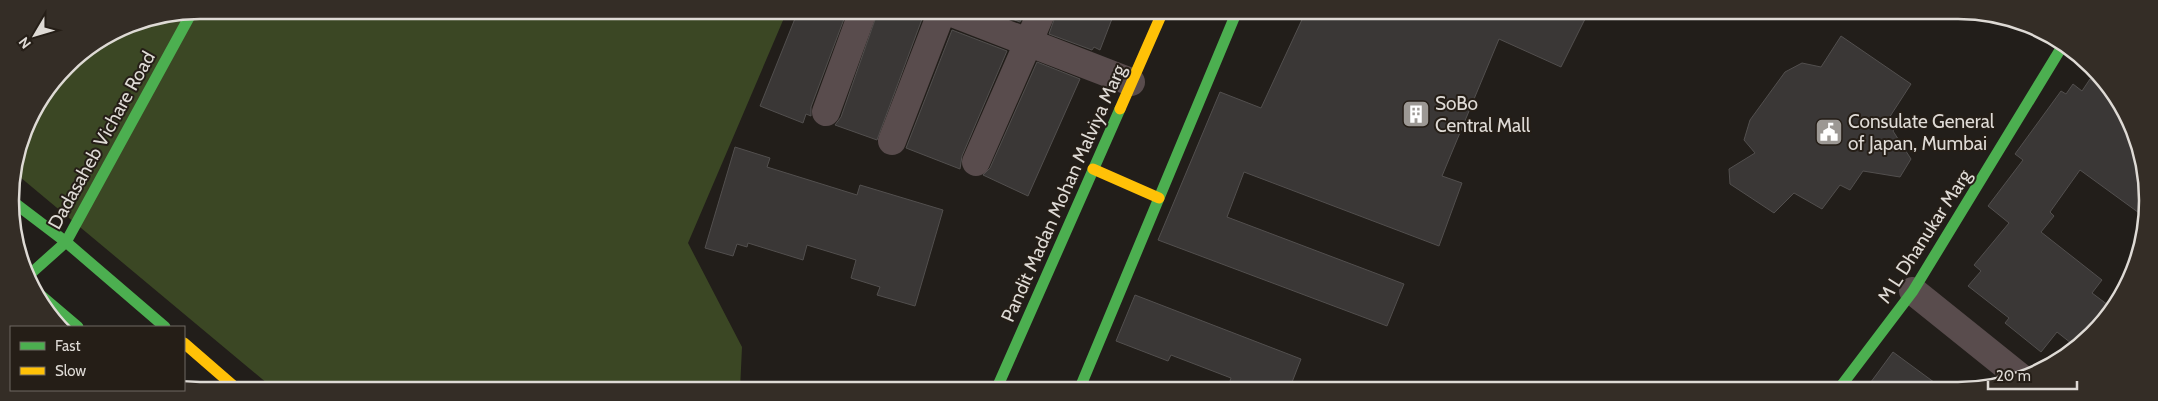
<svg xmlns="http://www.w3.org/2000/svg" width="2158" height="401" font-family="Cabin,sans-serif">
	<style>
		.green { fill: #3b4724 }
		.building { fill: #3a3736; stroke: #524f4e }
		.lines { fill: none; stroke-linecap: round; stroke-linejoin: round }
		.street { stroke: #594c4d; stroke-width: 28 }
		.fast { stroke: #4caf50; stroke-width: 11 }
		.slow { stroke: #ffc107; stroke-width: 11 }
		.labels { text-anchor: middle; stroke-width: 4; stroke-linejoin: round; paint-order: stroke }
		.poi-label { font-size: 19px; fill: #dedad5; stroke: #251e17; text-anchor: start }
		.street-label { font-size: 19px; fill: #dedad5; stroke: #251e17 }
		.rim { fill: none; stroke: #dedad5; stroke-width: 2.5 }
	</style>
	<rect width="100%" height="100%" fill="#221e1a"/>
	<path class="green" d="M 201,10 L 787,11 L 688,243 L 742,347 L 740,390 L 274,389 L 14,172 L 25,127 L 66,66 L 128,24 Z"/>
	<path class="building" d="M 798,11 L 847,11 L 811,107 L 811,116 L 806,114 L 803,123 L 760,106 Z
		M 878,11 L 925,11 L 877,140 L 835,125 L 841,117 Z
		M 990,11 L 1025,11 L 1020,22 Z
		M 1057,11 L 1115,11 L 1100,50 L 1094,47 L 1092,50 L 1049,34 Z
		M 1306,11 L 1589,11 L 1561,67 L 1499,39 L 1442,176 L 1462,183 L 1439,246 L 1244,172 L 1227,217 L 1404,284 L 1387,326 L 1158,240 L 1220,92 L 1261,108 Z
		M 952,30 L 1007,51 L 962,156 L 960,169 L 906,148 Z
		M 1841,36 L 1911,84 L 1889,118 L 1898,123 L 1893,131 L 1911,159 L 1900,177 L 1863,171 L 1850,190 L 1840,185 L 1822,209 L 1794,193 L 1774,213 L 1730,184 L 1729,169 L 1755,153 L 1744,140 L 1750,120 L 1785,72 L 1802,63 L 1821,67 Z
		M 1037,62 L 1080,79 L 1028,196 L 983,175 L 990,168 Z
		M 2090,79 L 2115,97 L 2141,151 L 2146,218 L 2080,170 L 2050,212 L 2054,216 L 2041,232 L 2102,280 L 2092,293 L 2112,308 L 2092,335 L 2076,347 L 2057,332 L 2041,352 L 2005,323 L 2009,318 L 1968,286 L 1981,271 L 1974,265 L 2009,223 L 1988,206 L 2023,160 L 2015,154 L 2061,91 L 2066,94 L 2073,84 L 2082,91 Z
		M 735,147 L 770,158 L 767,167 L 857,195 L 860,185 L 943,210 L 915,306 L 877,295 L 880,287 L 851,278 L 856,260 L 807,245 L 803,260 L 748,243 L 747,247 L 737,244 L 733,256 L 705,248 Z
		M 1135,295 L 1301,359 L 1289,390 L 1227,390 L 1231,378 L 1171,355 L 1168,361 L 1116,341 Z
		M 1893,352 L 1946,391 L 1865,390 Z"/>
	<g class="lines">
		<path class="street" d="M 947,11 L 1131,82
			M 826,112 L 863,11
			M 892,141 L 942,11
			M 976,162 L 1042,11
			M 1913,291 L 2020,377"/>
		<path class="fast" d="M 12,201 L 66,242 L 165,327
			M 28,276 L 66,242 L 192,12
			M 38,293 L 78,327
			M 996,390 L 1120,109
			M 1079,390 L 1237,11
			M 1838,390 L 1913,291 L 2063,45"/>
		<path class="slow" d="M 1120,109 L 1163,11
			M 1093,169 L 1159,198
			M 184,343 L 237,389"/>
	</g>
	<defs>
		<g id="building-square" transform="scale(1.4375)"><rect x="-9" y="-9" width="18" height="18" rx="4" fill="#9c9894" stroke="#251e17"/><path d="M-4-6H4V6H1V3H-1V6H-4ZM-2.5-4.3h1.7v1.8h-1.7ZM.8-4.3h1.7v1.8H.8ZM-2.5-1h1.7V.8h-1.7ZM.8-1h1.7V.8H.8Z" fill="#fff"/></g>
		<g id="civic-square" transform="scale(1.4375)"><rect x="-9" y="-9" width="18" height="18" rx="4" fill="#9c9894" stroke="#251e17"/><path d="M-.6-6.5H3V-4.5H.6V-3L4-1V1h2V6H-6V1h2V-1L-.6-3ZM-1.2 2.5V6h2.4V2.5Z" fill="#fff"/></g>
	</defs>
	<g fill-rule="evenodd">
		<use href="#building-square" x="1416" y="114"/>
		<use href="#civic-square" x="1829" y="132"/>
	</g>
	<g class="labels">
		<g class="poi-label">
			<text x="1435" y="110">SoBo<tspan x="1435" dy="22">Central Mall</tspan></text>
			<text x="1848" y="128">Consulate General<tspan x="1848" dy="22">of Japan, Mumbai</tspan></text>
		</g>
		<g class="street-label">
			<text transform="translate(101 140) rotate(-61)" y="7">Dadasaheb Vichare Road</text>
			<text transform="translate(1063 193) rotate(-66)" y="7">Pandit Madan Mohan Malviya Marg</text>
			<text transform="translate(1924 236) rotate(-57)" y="7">M L Dhanukar Marg</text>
		</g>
	</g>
	<path d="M0 0H2158V401H0ZM200 19H1958A181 181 0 0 1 2139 200V201A181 181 0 0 1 1958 382H200A181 181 0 0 1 19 201V200A181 181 0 0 1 200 19Z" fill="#342d26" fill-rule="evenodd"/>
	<path class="rim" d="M200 19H1958A181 181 0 0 1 2139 200V201A181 181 0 0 1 1958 382H200A181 181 0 0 1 19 201V200A181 181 0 0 1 200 19Z"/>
	<rect x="10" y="326" width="175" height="65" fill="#251e17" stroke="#6f6963"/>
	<rect x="20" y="342" width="25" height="8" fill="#4caf50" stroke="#6f6963"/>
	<text x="55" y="351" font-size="15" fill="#dedad5">Fast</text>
	<rect x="20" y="367" width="25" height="8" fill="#ffc107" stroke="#6f6963"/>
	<text x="55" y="376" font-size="15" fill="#dedad5">Slow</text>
	<g transform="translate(35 35) rotate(232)" stroke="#251e17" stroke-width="4" paint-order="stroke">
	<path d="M0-4L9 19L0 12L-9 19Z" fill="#dedad5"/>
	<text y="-8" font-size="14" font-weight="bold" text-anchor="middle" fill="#dedad5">N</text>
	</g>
	<path d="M1988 381v8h89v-8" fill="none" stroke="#dedad5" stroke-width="2.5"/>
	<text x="1996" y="381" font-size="15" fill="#dedad5" stroke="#251e17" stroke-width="4" paint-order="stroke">20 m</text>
</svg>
